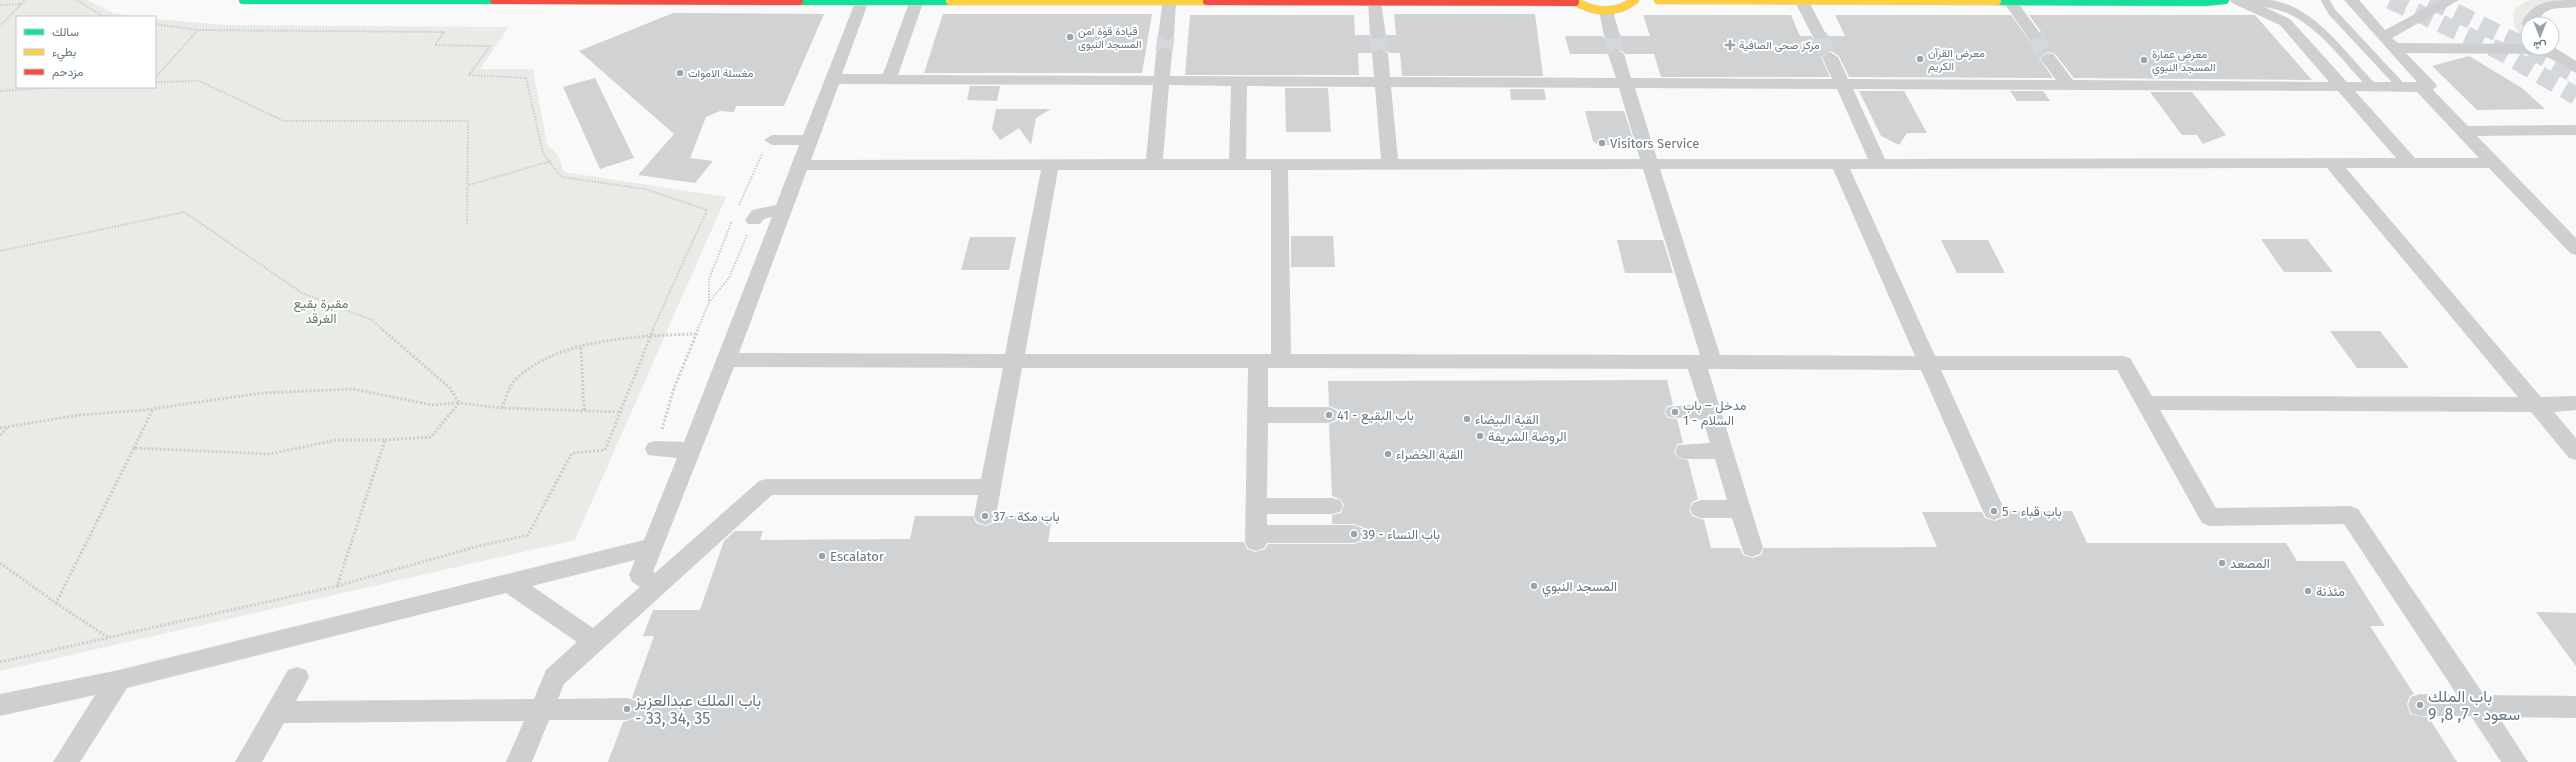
<svg xmlns="http://www.w3.org/2000/svg" width="2576" height="762" font-family="'Fira Sans',Vazirmatn,sans-serif">
	<style>
		.green { fill: #e8ebe6 }
		.building { fill: #d0d2d3 }
		.lines { fill: none; stroke-linecap: round; stroke-linejoin: round }
		.street-tunnel { stroke: #d4d8dc; stroke-width: 17; stroke-dasharray: 17 8; stroke-linecap: butt }
		.primary-tunnel { stroke: #d4d8dc; stroke-width: 18; stroke-dasharray: 18 10; stroke-linecap: butt }
		.fast-casing { stroke: #d5d6d7; stroke-width: 9 }
		.slow-casing { stroke: #d5d6d7; stroke-width: 9 }
		.jam-casing { stroke: #d5d6d7; stroke-width: 9 }
		.path-far1 { stroke: #cbcccd; stroke-width: 2; stroke-dasharray: 1.5 1.5; stroke-linecap: butt }
		.path { stroke: #cbcccd; stroke-width: 3; stroke-dasharray: 2 2; stroke-linecap: butt }
		.lane { stroke: #cecfd0; stroke-width: 8 }
		.street { fill: #cecfd0; fill-rule: evenodd }
		.fast { stroke: #16e098; stroke-width: 8 }
		.slow { stroke: #ffcf43; stroke-width: 8 }
		.jam { stroke: #f24e42; stroke-width: 8 }
		.poi-dot { fill: #99a4ac; stroke: #fff; stroke-width: 1.5 }
		.labels { text-anchor: middle; stroke-width: 4; stroke-linejoin: round; paint-order: stroke }
		.far-poi-label { font-size: 11px; fill: #657683; stroke: #fff; text-anchor: start }
		.poi-label { font-size: 13px; fill: #657683; stroke: #fff; text-anchor: start }
		.park-label { font-size: 13px; fill: #687a64; stroke: #fff }
		.near-poi-label { font-size: 16px; fill: #657683; stroke: #fff; text-anchor: start }
	</style>
	<rect width="100%" height="100%" fill="#f9f9f9"/>
	<path class="green" d="M 0,0 L 88,0 L 113,13 L 139,17 L 17,17 L 17,87 L 155,87 L 155,19 L 227,25 L 509,27 L 480,69 L 533,69 L 547,144 L 558,155 L 564,172 L 726,197 L 575,540 L 0,671 Z
		M 2529,0 L 2557,0 L 2561,2 L 2527,21 L 2528,43 C 2517,33 2509,22 2516,7 Z"/>
	<path class="building" d="M 673,13 L 824,14 L 784,106 L 736,106 L 734,112 L 720,111 L 706,117 L 690,158 L 713,161 L 695,183 L 638,175 L 674,134 L 579,51 Z
		M 943,14 L 1152,14 L 1142,73 L 924,73 Z
		M 1394,14 L 1535,14 L 1543,76 L 1402,76 L 1400,53 L 1390,53 L 1381,47 L 1371,53 L 1358,53 L 1359,75 L 1185,75 L 1190,15 L 1354,15 L 1355,35 L 1369,35 L 1373,40 L 1383,40 L 1387,35 L 1396,35 Z
		M 1643,15 L 1791,15 L 1800,36 L 1811,36 L 1814,40 L 1824,40 L 1828,36 L 1845,36 L 1835,15 L 2011,15 L 2029,40 L 2039,40 L 2044,36 L 2029,15 L 2255,15 L 2312,80 L 2074,78 L 2055,54 L 2048,52 L 2039,58 L 2053,78 L 1849,77 L 1839,56 L 1831,51 L 1821,57 L 1830,77 L 1661,77 L 1654,54 L 1626,54 L 1617,48 L 1607,54 L 1570,54 L 1565,36 L 1602,36 L 1607,40 L 1617,40 L 1621,36 L 1650,36 Z
		M 2469,56 L 2522,88 L 2545,109 L 2477,110 L 2432,66 Z
		M 595,78 L 634,158 L 600,169 L 563,87 Z
		M 970,86 L 1000,86 L 997,101 L 967,100 Z
		M 1285,88 L 1328,88 L 1331,132 L 1286,132 Z
		M 1510,89 L 1544,89 L 1546,100 L 1511,100 Z
		M 1859,91 L 1904,91 L 1927,133 L 1907,133 L 1899,145 L 1881,136 Z
		M 2010,91 L 2043,91 L 2050,101 L 2017,101 Z
		M 2150,92 L 2192,92 L 2226,135 L 2203,144 L 2197,135 L 2182,135 Z
		M 996,109 L 1051,109 L 1036,118 L 1031,145 L 1019,128 L 1000,140 L 992,129 Z
		M 1585,111 L 1624,111 L 1633,139 L 1627,145 L 1598,145 L 1593,141 Z
		M 1291,236 L 1333,236 L 1335,267 L 1291,267 Z
		M 970,237 L 1016,237 L 1009,270 L 961,270 Z
		M 2261,239 L 2307,239 L 2333,272 L 2284,272 Z
		M 1617,240 L 1663,240 L 1673,273 L 1625,273 Z
		M 1941,240 L 1988,240 L 2005,273 L 1957,273 Z
		M 2330,331 L 2380,331 L 2409,368 L 2357,368 Z
		M 1667,380 L 1673,405 L 1667,406 L 1664,413 L 1668,418 L 1677,419 L 1683,443 L 1677,444 L 1674,452 L 1678,458 L 1688,460 L 1698,499 L 1692,502 L 1689,510 L 1692,516 L 1704,520 L 1711,548 L 1740,548 L 1743,555 L 1753,558 L 1761,555 L 1764,548 L 1937,547 L 1922,512 L 1982,512 L 1985,518 L 1995,521 L 2003,518 L 2006,511 L 2072,511 L 2087,543 L 2286,543 L 2297,561 L 2344,561 L 2385,626 L 2370,626 L 2414,694 L 2410,696 L 2407,704 L 2410,714 L 2429,718 L 2457,762 L 608,762 L 623,722 L 636,718 L 640,710 L 637,700 L 632,698 L 654,636 L 643,636 L 653,610 L 700,610 L 724,541 L 735,531 L 763,531 L 760,540 L 910,539 L 915,516 L 973,516 L 976,523 L 986,526 L 994,523 L 998,516 L 1052,516 L 1048,542 L 1244,542 L 1247,549 L 1255,552 L 1265,549 L 1268,544 L 1354,544 L 1363,541 L 1366,535 L 1363,527 L 1354,524 L 1332,524 L 1332,515 L 1341,513 L 1344,505 L 1340,499 L 1332,496 L 1329,424 L 1337,421 L 1340,414 L 1337,409 L 1329,406 L 1328,381 Z
		M 2536,612 L 2576,613 L 2576,666 Z"/>
	<g class="lines">
		<path class="street-tunnel" d="M 1378,35 L 1380,53
			M 1612,36 L 1616,54
			M 1819,36 L 1830,57
			M 2034,36 L 2048,58
			M 1164,52 L 1166,36"/>
		<path class="primary-tunnel" d="M 2390,0 L 2498,50 L 2576,96
			M 2430,0 L 2518,43 L 2576,75"/>
		<g class="fast-casing">
			<path id="fast" d="M 243,0 L 494,0
				M 799,1 L 950,1
				M 1997,1 L 2205,2 L 2225,0"/>
		</g>
		<g class="slow-casing">
			<path id="slow" d="M 1573,0 C 1594,13 1615,15 1635,0
				M 1658,0 L 1997,1
				M 950,1 L 1207,1"/>
		</g>
		<g class="jam-casing">
			<path id="jam" d="M 494,0 L 799,1
				M 1207,1 L 1575,2"/>
		</g>
		<path class="path-far1" d="M 77,0 L 104,17
			M 21,4 L 26,0
			M 0,5 L 21,4 L 0,26
			M 155,24 L 198,30 L 444,32 L 435,45 L 490,46 L 469,75 L 526,78 L 543,153 L 561,177 L 645,189 L 707,210 L 652,331
			M 155,78 L 198,30
			M 155,82 L 199,81 L 284,121 L 468,121 L 467,224
			M 0,91 L 62,87
			M 469,185 L 551,161
			M 739,205 L 762,154
			M 0,251 L 184,212 L 302,293 L 372,320 L 384,331
			M 709,301 L 709,279 L 732,221
			M 697,331 L 709,302 L 729,278 L 747,235"/>
		<path class="path" d="M 581,348 L 584,411
			M 502,408 C 506,398 509,385 517,378 C 560,338 640,336 695,334
			M 0,428 L 79,415 L 144,410 L 262,393 L 353,389 L 432,405 L 459,403 L 450,388 L 383,330
			M 662,429 L 674,388 L 698,330
			M 0,435 L 8,427
			M 1526,436 L 1527,443
			M 385,440 L 431,437 L 459,403 L 502,408 L 622,412
			M 134,448 L 153,409
			M 0,563 L 56,603 L 134,448 L 270,454 L 336,440 L 385,440 L 337,586 L 0,662
			M 337,586 L 475,547 L 528,535 L 572,453 L 605,450 L 653,330
			M 56,603 L 109,638"/>
		<path class="lane" d="M 2243,0 C 2258,2 2274,3 2288,9 C 2321,23 2346,59 2370,84
			M 2325,0 L 2332,12 L 2399,84"/>
		<path class="street" d="M 856,0 L 866,0 L 868,3 L 842,74 L 883,74 L 909,3 L 911,0 L 921,0 L 923,3 L 898,75 L 1154,76 L 1156,52 L 1164,47 L 1172,52 L 1170,76 L 1374,77 L 1372,53 L 1380,48 L 1388,53 L 1390,77 L 1616,78 L 1608,54 L 1616,49 L 1624,54 L 1631,78 L 1832,79 L 1822,57 L 1830,52 L 1838,57 L 1848,79 L 2056,80 L 2040,58 L 2048,53 L 2054,55 L 2073,80 L 2329,82 L 2280,25 L 2232,3 L 2230,0 L 2249,0 L 2290,19 L 2347,82 L 2417,82 L 2344,0 L 2359,0 L 2385,30 L 2441,0 L 2459,0 L 2392,38 L 2398,43 L 2528,44 L 2528,48 L 2552,46 L 2576,61 L 2576,73 L 2542,54 L 2406,53 L 2435,83 L 2437,86 L 2433,90 L 2468,126 L 2576,125 L 2576,135 L 2477,136 L 2576,238 L 2576,255 L 2570,253 L 2489,168 L 2346,168 L 2541,397 L 2576,396 L 2576,410 L 2554,412 L 2576,438 L 2576,460 L 2569,458 L 2531,412 L 2160,410 L 2216,508 L 2350,506 L 2358,509 L 2484,695 L 2576,696 L 2576,718 L 2499,717 L 2528,762 L 2501,762 L 2471,716 L 2420,716 L 2411,713 L 2408,705 L 2411,697 L 2420,694 L 2457,695 L 2344,524 L 2210,526 L 2202,523 L 2117,370 L 1941,370 L 2005,511 L 2002,517 L 1994,520 L 1986,517 L 1983,511 L 1921,370 L 1708,369 L 1763,548 L 1760,554 L 1752,557 L 1744,554 L 1732,518 L 1701,518 L 1693,515 L 1690,509 L 1693,503 L 1701,500 L 1727,500 L 1715,459 L 1685,459 L 1678,457 L 1675,451 L 1678,445 L 1710,443 L 1703,420 L 1668,417 L 1665,412 L 1668,407 L 1699,404 L 1688,369 L 1268,368 L 1268,407 L 1329,407 L 1336,410 L 1339,415 L 1336,420 L 1329,423 L 1268,423 L 1267,498 L 1332,498 L 1340,500 L 1343,506 L 1340,512 L 1332,514 L 1267,514 L 1267,525 L 1354,525 L 1362,528 L 1365,534 L 1362,540 L 1354,543 L 1267,543 L 1264,548 L 1256,551 L 1248,548 L 1245,542 L 1248,368 L 1022,368 L 996,516 L 993,522 L 985,525 L 977,522 L 974,516 L 978,495 L 772,495 L 564,684 L 558,699 L 627,698 L 636,701 L 639,709 L 636,717 L 627,720 L 549,720 L 532,762 L 506,762 L 524,721 L 284,723 L 262,762 L 235,762 L 288,670 L 297,667 L 306,670 L 309,677 L 296,701 L 534,699 L 546,670 L 577,642 L 506,593 L 127,688 L 80,762 L 53,762 L 95,695 L 0,716 L 0,694 L 119,670 L 644,540 L 677,458 L 648,455 L 645,449 L 648,443 L 655,441 L 684,442 L 772,217 L 764,219 L 760,224 L 748,224 L 745,220 L 752,210 L 776,205 L 799,145 L 772,145 L 764,140 L 772,135 L 803,135 ZM 839,84 L 1153,85 L 1146,159 L 811,160 ZM 1169,85 L 1231,86 L 1229,159 L 1163,159 ZM 1247,86 L 1375,87 L 1381,159 L 1246,159 ZM 1391,87 L 1619,88 L 1640,159 L 1398,159 ZM 1635,88 L 1837,89 L 1868,159 L 1657,159 ZM 1853,89 L 2338,91 L 2396,158 L 1885,159 ZM 2355,91 L 2417,92 L 2479,158 L 2415,158 ZM 2327,168 L 2518,397 L 2152,396 L 2130,358 L 2123,356 L 1935,356 L 1850,169 ZM 1643,169 L 1700,355 L 1291,354 L 1288,170 ZM 1660,169 L 1833,169 L 1915,356 L 1720,355 ZM 807,170 L 1041,170 L 1005,354 L 739,353 ZM 1058,170 L 1271,170 L 1271,354 L 1025,354 ZM 734,367 L 1003,368 L 981,479 L 767,479 L 759,481 L 655,573 L 653,572 ZM 635,560 L 629,575 L 632,582 L 640,587 L 593,628 L 532,586 Z
			M 1163,0 L 1176,2 L 1174,36 L 1166,41 L 1158,36 Z
			M 1368,0 L 1381,2 L 1386,35 L 1383,38 L 1373,38 L 1370,35 Z
			M 1794,0 L 1808,0 L 1827,36 L 1824,39 L 1814,39 Z
			M 2002,0 L 2016,0 L 2042,36 L 2039,39 L 2029,39 Z
			M 2576,0 L 2576,7 C 2558,9 2544,5 2537,24 L 2528,24 L 2528,28 L 2521,24 C 2533,0 2550,0 2576,0 Z
			M 1606,7 L 1613,11 L 1620,36 L 1617,39 L 1607,39 L 1604,36 L 1599,11 Z"/>
		<use href="#fast" class="fast"/>
		<use href="#slow" class="slow"/>
		<use href="#jam" class="jam"/>
	</g>
	<g class="poi-dot">
		<circle cx="1070" cy="37" r="4"/>
		<path d="M1728 39h4v4h4v4h-4v4h-4v-4h-4v-4h4z"/>
		<circle cx="1920" cy="59" r="4"/>
		<circle cx="2144" cy="60" r="4"/>
		<circle cx="680" cy="73" r="4"/>
		<circle cx="1602" cy="143" r="4"/>
		<circle cx="1675" cy="412" r="4"/>
		<circle cx="1329" cy="415" r="4"/>
		<circle cx="1467" cy="419" r="4"/>
		<circle cx="1480" cy="436" r="4"/>
		<circle cx="1388" cy="454" r="4"/>
		<circle cx="1994" cy="511" r="4"/>
		<circle cx="985" cy="516" r="4"/>
		<circle cx="1354" cy="534" r="4"/>
		<circle cx="822" cy="556" r="4"/>
		<circle cx="2222" cy="563" r="4"/>
		<circle cx="1534" cy="586" r="4"/>
		<circle cx="2308" cy="591" r="4"/>
		<circle cx="2420" cy="705" r="4"/>
		<circle cx="627" cy="709" r="4"/>
	</g>
	<g class="labels">
		<g class="far-poi-label">
			<text x="1078" y="35">قيادة قوة امن<tspan x="1078" dy="13">المسجد النبوى</tspan></text>
			<text x="1739" y="49">مركز صحى الصافية</text>
			<text x="1928" y="57">معرض القرآن<tspan x="1928" dy="13">الكريم</tspan></text>
			<text x="2152" y="58">معرض عمارة<tspan x="2152" dy="13">المسجد النبوي</tspan></text>
			<text x="688" y="77">مغسلة الاموات</text>
		</g>
		<g class="poi-label">
			<text x="1610" y="148">Visitors Service</text>
			<text x="1683" y="410">مدخل – باب<tspan x="1683" dy="15">السلام - 1</tspan></text>
			<text x="1337" y="420">باب البقيع - 41</text>
			<text x="1475" y="424">القبة البيضاء</text>
			<text x="1488" y="441">الروضة الشريفة</text>
			<text x="1396" y="459">القبة الخضراء</text>
			<text x="2002" y="516">باب قباء - 5</text>
			<text x="993" y="521">باب مكة - 37</text>
			<text x="1362" y="539">باب النساء - 39</text>
			<text x="830" y="561">Escalator</text>
			<text x="2230" y="568">المصعد</text>
			<text x="1542" y="591">المسجد النبوي</text>
			<text x="2316" y="596">مئذنة</text>
		</g>
		<g class="park-label">
			<text x="321" y="308">مقبرة بقيع<tspan x="321" dy="15">الغرقد</tspan></text>
		</g>
		<g class="near-poi-label">
			<text x="2428" y="702">باب الملك<tspan x="2428" dy="18">سعود - 7, 8, 9</tspan></text>
			<text x="635" y="706">باب الملك عبدالعزيز<tspan x="635" dy="18">- 33, 34, 35</tspan></text>
		</g>
	</g>
	<rect x="16" y="16" width="140" height="72" fill="#ffffff" stroke="#c1c8cd"/>
	<rect x="24" y="29" width="20" height="6" fill="#16e098" stroke="#c1c8cd"/>
	<text x="52" y="36" font-size="12" fill="#657683">سالك</text>
	<rect x="24" y="49" width="20" height="6" fill="#ffcf43" stroke="#c1c8cd"/>
	<text x="52" y="56" font-size="12" fill="#657683">بطيء</text>
	<rect x="24" y="69" width="20" height="6" fill="#f24e42" stroke="#c1c8cd"/>
	<text x="52" y="76" font-size="12" fill="#657683">مزدحم</text>
	<g transform="translate(2540 36) rotate(180)"><circle r="19" fill="#ffffff" stroke="#c1c8cd"/>
	<path d="M0-3L7 15L0 10L-7 15Z" fill="#99a4ac"/>
	<text y="-6" font-size="11" font-weight="bold" text-anchor="middle" fill="#657683">ش</text>
	</g>
</svg>
